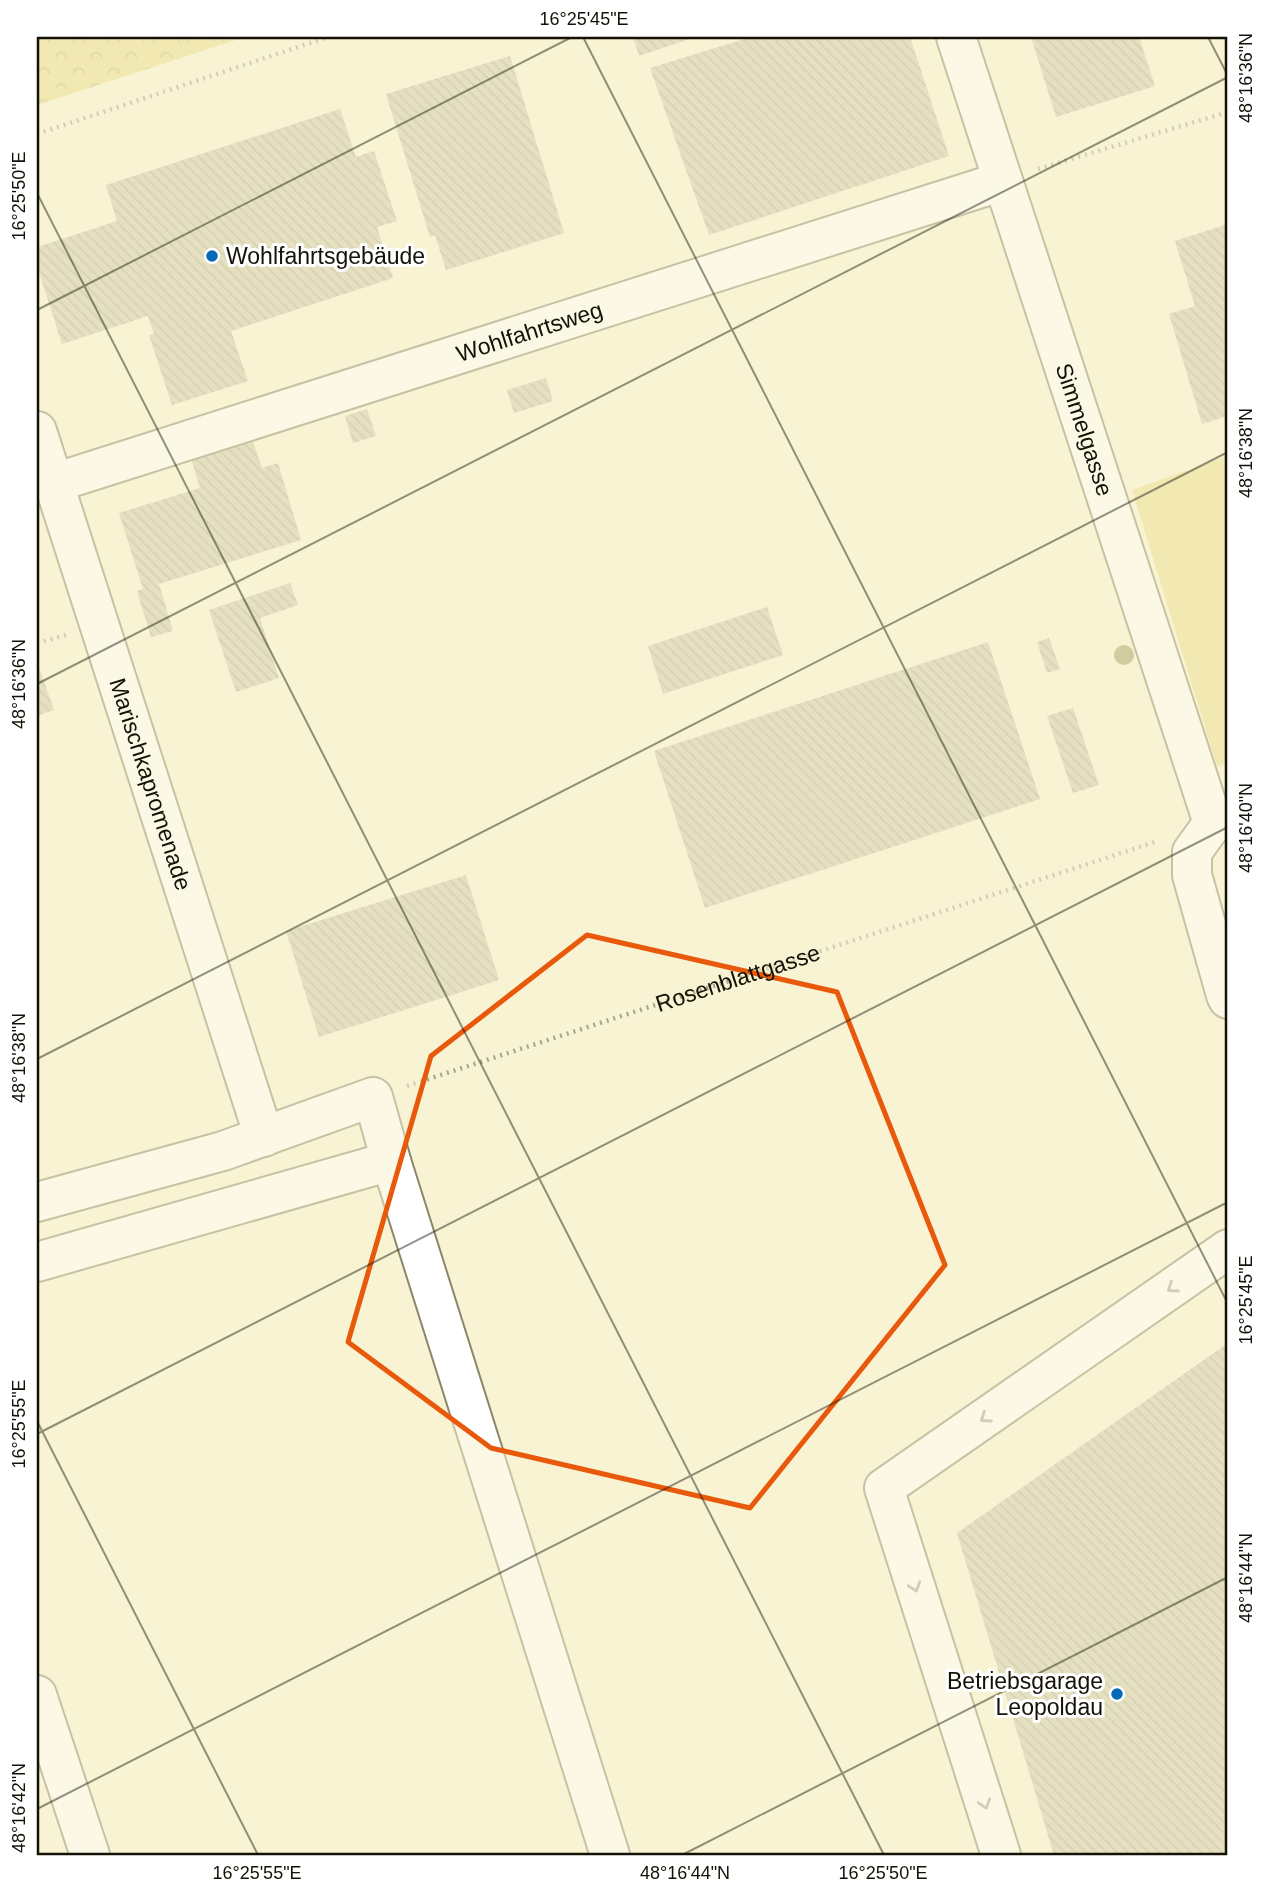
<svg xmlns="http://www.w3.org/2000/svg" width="1265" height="1892" font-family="Helvetica,sans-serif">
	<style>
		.grass { fill: #e9db8c }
		.park { fill: url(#park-crowns) }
		.building { fill: url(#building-back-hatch) }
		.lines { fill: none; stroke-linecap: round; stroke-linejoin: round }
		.minor-casing { stroke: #8c876a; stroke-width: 42 }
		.path { stroke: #a9a58c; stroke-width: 4.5; stroke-dasharray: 2 5; stroke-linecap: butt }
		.minor { stroke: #fff; stroke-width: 38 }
		.tree { fill: #a79e60 }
		.oneway { stroke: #a1a09c }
		.marked { fill: none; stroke: #e8590c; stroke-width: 5; stroke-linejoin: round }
		.ticks { fill: none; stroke: #141207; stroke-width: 2; stroke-opacity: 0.45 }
		.poi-dot { fill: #066bb7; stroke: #fff; stroke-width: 2.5 }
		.labels { text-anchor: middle; stroke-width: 6; stroke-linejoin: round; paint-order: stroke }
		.poi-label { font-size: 23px; fill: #141207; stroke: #fff; text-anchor: start }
		.street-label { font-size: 23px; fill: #141207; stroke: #fff }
		.neatline { fill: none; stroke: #141207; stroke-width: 2.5 }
		.ticks-label { font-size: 18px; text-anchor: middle; fill: #141207 }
	</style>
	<defs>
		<pattern id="park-crowns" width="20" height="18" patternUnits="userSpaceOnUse" patternTransform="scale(1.75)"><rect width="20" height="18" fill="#e9db8c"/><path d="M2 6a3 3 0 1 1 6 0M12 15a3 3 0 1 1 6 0" fill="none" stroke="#c7bb77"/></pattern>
		<pattern id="building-back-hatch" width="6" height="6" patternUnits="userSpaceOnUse" patternTransform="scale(1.75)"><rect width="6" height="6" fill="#cec9a9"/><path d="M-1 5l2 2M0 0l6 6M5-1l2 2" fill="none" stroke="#b0ac90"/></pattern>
	</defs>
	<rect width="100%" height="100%" fill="#f8f3d2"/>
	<path class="grass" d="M 1228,456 L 1228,763 L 1217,766 L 1132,490 Z"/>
	<path class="park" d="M 37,37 L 245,37 L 37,105 Z"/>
	<path class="building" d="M 633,37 L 696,37 L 639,56 Z
		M 751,37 L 910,37 L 949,156 L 709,235 L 650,68 Z
		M 1031,37 L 1139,37 L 1155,86 L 1056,117 Z
		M 510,56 L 564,233 L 446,270 L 435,235 L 430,237 L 386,94 Z
		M 340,109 L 356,157 L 374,151 L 397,221 L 377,227 L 393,278 L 231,331 L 248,381 L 172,405 L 149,335 L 154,334 L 148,316 L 62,344 L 37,266 L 37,247 L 117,221 L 106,185 Z
		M 1228,224 L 1228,416 L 1202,424 L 1169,314 L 1195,306 L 1175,241 Z
		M 546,378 L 553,401 L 514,413 L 507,390 Z
		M 367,409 L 376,436 L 353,443 L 345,416 Z
		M 252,438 L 262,468 L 278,463 L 301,540 L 159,584 L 173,631 L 151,637 L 137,591 L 143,589 L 119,513 L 200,488 L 191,458 Z
		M 290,583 L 298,605 L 260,618 L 279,678 L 236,692 L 209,610 Z
		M 767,607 L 783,655 L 663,694 L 648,646 Z
		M 1049,638 L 1060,669 L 1047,673 L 1037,642 Z
		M 988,642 L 1040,799 L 705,908 L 654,751 Z
		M 40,670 L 54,710 L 37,716 L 37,671 Z
		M 1073,708 L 1099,785 L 1073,793 L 1047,716 Z
		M 466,875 L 499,980 L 319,1037 L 286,931 Z
		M 1228,1343 L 1228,1855 L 1054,1855 L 957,1533 Z"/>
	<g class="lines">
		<g class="minor-casing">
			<g id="minor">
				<path id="s2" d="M 956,37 L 1213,823 L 1192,852 L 1192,875 L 1226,995 L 1228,999"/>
				<path id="s3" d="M 37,431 L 264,1137"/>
				<path id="s4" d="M 54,483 L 1003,181"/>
				<path d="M 37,1202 L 223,1151 L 373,1097 L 391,1161 L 610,1855"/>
				<path d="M 37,1262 L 391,1161"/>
				<path d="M 37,1695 L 90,1855"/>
				<path d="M 1001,1855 L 884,1488 L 1228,1249"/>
			</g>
		</g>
		<g class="path">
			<path d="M 37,134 L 328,37"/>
			<path d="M 1038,169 L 1228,112"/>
			<path d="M 37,643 L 66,635"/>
			<path id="s1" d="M 407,1086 L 1158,841"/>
		</g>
		<use href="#minor" class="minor"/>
	</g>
	<circle class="tree" cx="1124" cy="655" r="10"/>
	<defs><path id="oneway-chevron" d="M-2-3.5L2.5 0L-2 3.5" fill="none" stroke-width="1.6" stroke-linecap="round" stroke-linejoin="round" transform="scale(1.75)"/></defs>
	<g class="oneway">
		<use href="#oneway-chevron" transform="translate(1172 1288) rotate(145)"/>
		<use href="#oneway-chevron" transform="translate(985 1418) rotate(145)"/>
		<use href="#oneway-chevron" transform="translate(915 1587) rotate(72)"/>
		<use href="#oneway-chevron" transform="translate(985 1804) rotate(72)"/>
	</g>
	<path d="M0 0H1265V1892H0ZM 587,935 L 837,992 L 945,1265 L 750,1508 L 491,1448 L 348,1342 L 431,1056 Z" fill="#f8f3d2" fill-opacity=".55" fill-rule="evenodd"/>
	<path class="marked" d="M 587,935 L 837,992 L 945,1265 L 750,1508 L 491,1448 L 348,1342 L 431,1056 Z"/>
	<path class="ticks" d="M 583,37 L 1228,1304M 1208,37 L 1228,76M 37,193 L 884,1855M 37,310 L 572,37M 37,684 L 1228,77M 37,1059 L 1228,452M 37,1421 L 258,1855M 37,1434 L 1228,827M 37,1809 L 1228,1202M 682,1855 L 1228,1577"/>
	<g class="poi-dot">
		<circle cx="212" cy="256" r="7"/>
		<circle cx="1117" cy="1694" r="7"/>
	</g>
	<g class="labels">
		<g class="poi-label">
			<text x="226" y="264">Wohlfahrtsgebäude</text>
			<text x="1103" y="1689" text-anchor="end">Betriebsgarage<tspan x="1103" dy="26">Leopoldau</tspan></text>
		</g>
		<g class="street-label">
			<text dy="8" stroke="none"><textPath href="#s4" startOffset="499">Wohlfahrtsweg</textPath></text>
			<text dy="8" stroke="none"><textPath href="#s2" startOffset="413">Simmelgasse</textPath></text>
			<text dy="8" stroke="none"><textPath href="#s3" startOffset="371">Marischkapromenade</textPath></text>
			<text dy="8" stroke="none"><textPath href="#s1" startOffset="348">Rosenblattgasse</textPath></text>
		</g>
	</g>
	<rect width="1265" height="1892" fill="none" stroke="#ffffff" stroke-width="77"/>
	<rect x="38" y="38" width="1188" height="1816" class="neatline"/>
	<g class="ticks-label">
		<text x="584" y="25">16°25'45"E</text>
		<text transform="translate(1246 78) rotate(-90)" y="6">48°16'36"N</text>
		<text transform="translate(19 196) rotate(-90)" y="6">16°25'50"E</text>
		<text transform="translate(1246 453) rotate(-90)" y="6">48°16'38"N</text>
		<text transform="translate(19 684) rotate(-90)" y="6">48°16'36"N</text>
		<text transform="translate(1246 828) rotate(-90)" y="6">48°16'40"N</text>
		<text transform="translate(19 1058) rotate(-90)" y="6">48°16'38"N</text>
		<text transform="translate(1246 1300) rotate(-90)" y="6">16°25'45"E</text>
		<text transform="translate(19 1424) rotate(-90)" y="6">16°25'55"E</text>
		<text transform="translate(1246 1578) rotate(-90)" y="6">48°16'44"N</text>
		<text transform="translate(19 1808) rotate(-90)" y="6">48°16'42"N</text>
		<text x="257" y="1879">16°25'55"E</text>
		<text x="685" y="1879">48°16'44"N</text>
		<text x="883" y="1879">16°25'50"E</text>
	</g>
</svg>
